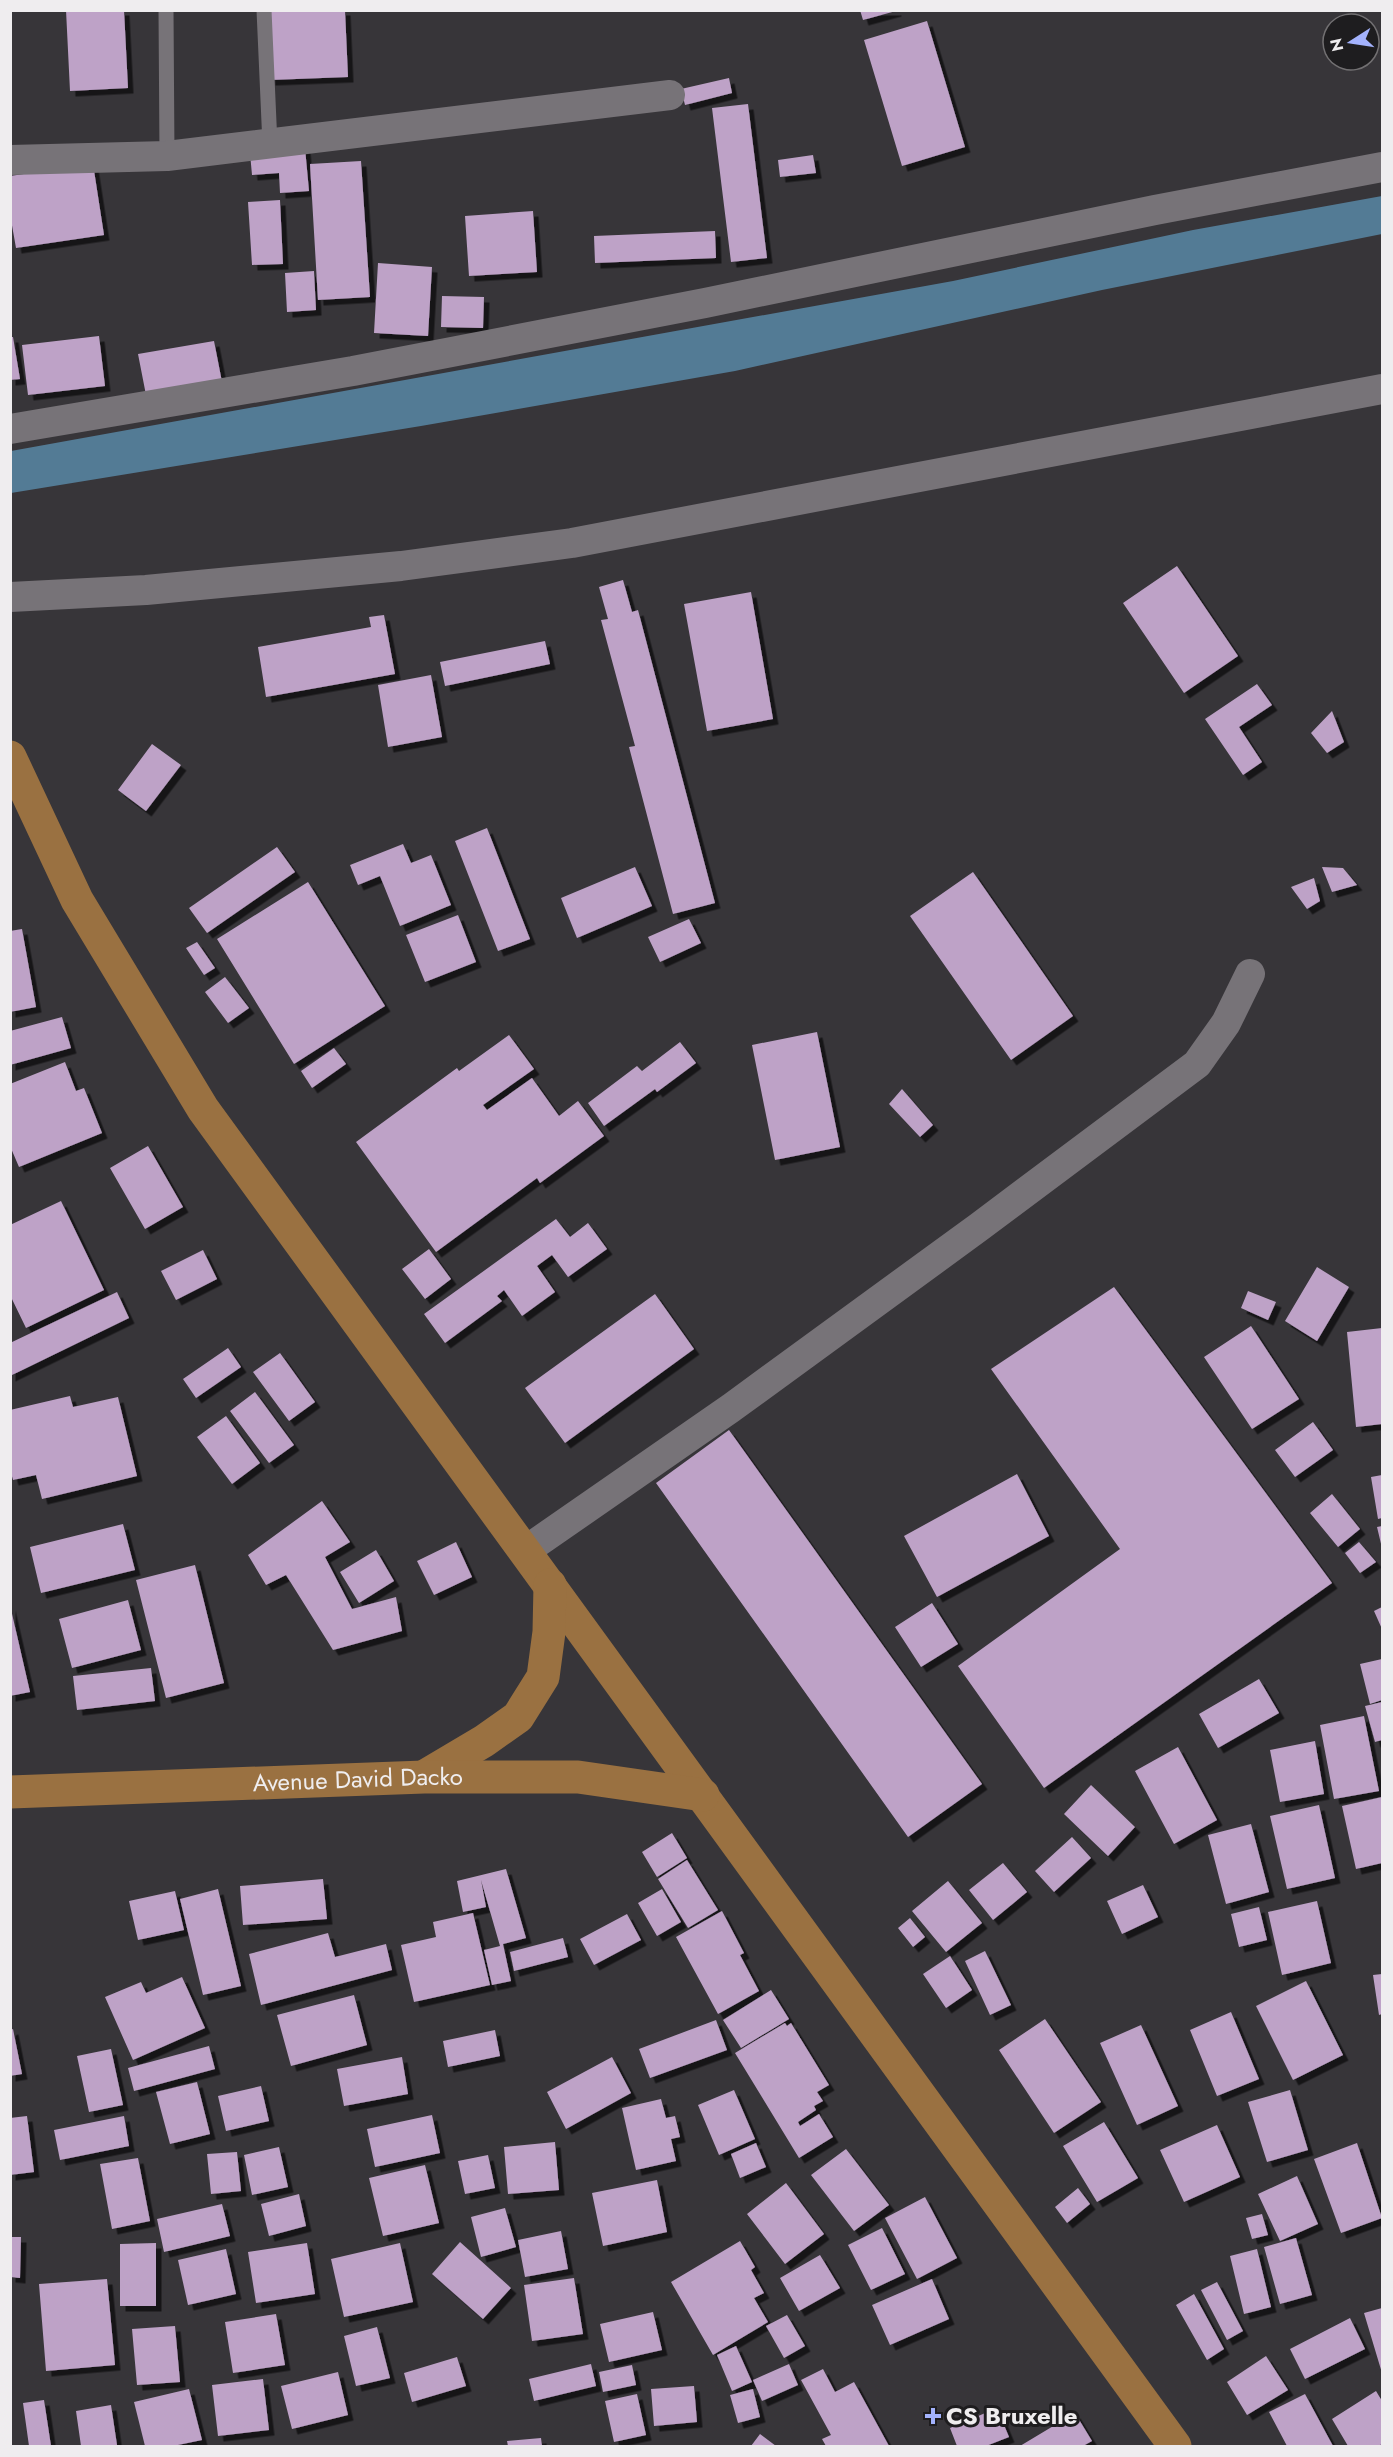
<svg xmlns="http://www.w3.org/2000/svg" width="1393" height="2457" font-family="Jost,sans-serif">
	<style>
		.water { fill: #537b95 }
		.building { fill: #bea2c7; filter: url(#shadow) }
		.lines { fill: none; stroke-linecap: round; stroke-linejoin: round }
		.lane { stroke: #777378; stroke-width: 15 }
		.street { stroke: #777378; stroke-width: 30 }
		.primary { stroke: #9a7141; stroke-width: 33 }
		.poi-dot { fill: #a3b2fd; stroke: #1e1d1f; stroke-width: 2 }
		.labels { text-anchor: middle; stroke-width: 6; stroke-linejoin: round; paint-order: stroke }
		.street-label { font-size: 24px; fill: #efedef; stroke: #1e1d1f }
		.poi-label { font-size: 24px; font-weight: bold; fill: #efedef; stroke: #1e1d1f; text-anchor: start }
	</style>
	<defs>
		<filter id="shadow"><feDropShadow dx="5.5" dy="5.5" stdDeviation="0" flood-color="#0009"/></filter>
	</defs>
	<rect width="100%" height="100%" fill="#373539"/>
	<path class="water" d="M 1382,196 L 1382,234 L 1102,290 L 735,371 L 421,426 L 11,493 L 11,451 L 953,281 L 1193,230 Z"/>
	<path class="building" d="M 66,10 L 124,10 L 128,88 L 70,91 Z
		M 266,10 L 345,10 L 348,77 L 270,80 Z
		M 860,10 L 896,10 L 896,11 L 863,20 Z
		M 927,21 L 965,147 L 902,166 L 864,40 Z
		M 729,78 L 732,93 L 685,105 L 681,89 Z
		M 748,104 L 767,258 L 731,262 L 712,108 Z
		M 305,148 L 309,191 L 280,193 L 279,173 L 252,175 L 250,153 Z
		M 813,155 L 816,173 L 780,177 L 778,160 Z
		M 361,161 L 370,297 L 318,300 L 310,164 Z
		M 93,164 L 104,235 L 16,248 L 10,214 L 10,176 Z
		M 280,200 L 283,264 L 252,265 L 248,202 Z
		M 533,211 L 537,272 L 469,276 L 465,216 Z
		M 715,231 L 716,258 L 595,263 L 594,236 Z
		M 378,263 L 432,267 L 428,336 L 374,333 Z
		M 314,271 L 316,310 L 287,312 L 285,273 Z
		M 442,296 L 484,297 L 483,328 L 441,327 Z
		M 99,336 L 105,386 L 28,395 L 22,345 Z
		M 10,337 L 13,337 L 20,379 L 10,380 Z
		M 214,341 L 222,382 L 146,395 L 138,354 Z
		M 1177,566 L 1238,656 L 1184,693 L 1123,603 Z
		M 623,580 L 632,612 L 638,610 L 715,903 L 673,914 L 629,747 L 635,746 L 601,620 L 608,619 L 599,587 Z
		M 751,592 L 773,719 L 707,731 L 684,604 Z
		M 384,615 L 395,674 L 266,697 L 258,647 L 371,627 L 369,617 Z
		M 545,641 L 550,664 L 445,686 L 440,662 Z
		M 431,675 L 442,737 L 388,747 L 378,685 Z
		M 1257,684 L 1272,705 L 1239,727 L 1262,762 L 1243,775 L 1205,719 Z
		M 1332,711 L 1344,742 L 1327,753 L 1311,733 Z
		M 152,744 L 181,765 L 146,811 L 118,790 Z
		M 487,828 L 530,939 L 498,951 L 455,841 Z
		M 403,844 L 411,863 L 431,855 L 451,905 L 400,926 L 380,876 L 358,885 L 350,865 Z
		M 277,847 L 295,872 L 207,933 L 189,908 Z
		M 635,867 L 652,906 L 577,938 L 561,898 Z
		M 1322,867 L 1343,868 L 1357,885 L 1332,892 Z
		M 973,872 L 1073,1016 L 1011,1060 L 910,916 Z
		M 1314,878 L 1320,901 L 1307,909 L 1291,887 Z
		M 308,882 L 385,1006 L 294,1064 L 217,939 Z
		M 458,915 L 476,962 L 425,982 L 406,935 Z
		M 689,919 L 701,943 L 660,962 L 648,937 Z
		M 22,929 L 36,1007 L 10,1012 L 10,931 Z
		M 197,942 L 215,968 L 204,975 L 186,948 Z
		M 225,977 L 249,1008 L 228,1023 L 205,992 Z
		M 62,1017 L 71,1048 L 10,1065 L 10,1031 Z
		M 817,1032 L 840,1147 L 775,1160 L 752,1045 Z
		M 509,1035 L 534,1069 L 483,1105 L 487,1110 L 532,1078 L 559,1116 L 578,1101 L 604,1136 L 540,1183 L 537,1178 L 436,1252 L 356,1142 L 457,1068 L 459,1071 Z
		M 680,1042 L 696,1063 L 657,1092 L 655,1089 L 604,1126 L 588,1103 L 637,1066 L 642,1071 Z
		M 334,1048 L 346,1064 L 312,1088 L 301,1071 Z
		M 65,1062 L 76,1091 L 84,1088 L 102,1133 L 19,1167 L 10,1146 L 10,1084 Z
		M 902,1089 L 933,1125 L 920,1137 L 889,1104 Z
		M 148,1146 L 183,1207 L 145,1229 L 110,1168 Z
		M 61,1201 L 104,1290 L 26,1328 L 10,1295 L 10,1225 Z
		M 556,1219 L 570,1237 L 588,1223 L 607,1249 L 568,1277 L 552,1255 L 537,1266 L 555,1292 L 522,1316 L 504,1290 L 497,1296 L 502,1301 L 445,1343 L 424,1314 Z
		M 429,1249 L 451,1279 L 425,1299 L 402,1269 Z
		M 203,1250 L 217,1279 L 176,1300 L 161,1271 Z
		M 1317,1267 L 1349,1287 L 1317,1341 L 1285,1321 Z
		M 1114,1287 L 1332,1583 L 1044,1788 L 958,1666 L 1120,1549 L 991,1369 Z
		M 1248,1291 L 1276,1302 L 1268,1320 L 1241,1308 Z
		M 117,1292 L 129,1318 L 10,1376 L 10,1343 Z
		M 655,1294 L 694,1349 L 565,1443 L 525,1388 Z
		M 1251,1326 L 1299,1399 L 1252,1429 L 1204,1357 Z
		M 1382,1328 L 1382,1424 L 1356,1427 L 1347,1332 Z
		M 228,1348 L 241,1367 L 196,1398 L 183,1379 Z
		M 280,1353 L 315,1402 L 289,1421 L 253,1372 Z
		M 255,1392 L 294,1445 L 269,1463 L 230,1411 Z
		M 70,1396 L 73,1407 L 118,1397 L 137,1476 L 42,1499 L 36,1475 L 13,1480 L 10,1469 L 10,1410 Z
		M 226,1416 L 260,1463 L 232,1484 L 197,1437 Z
		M 1313,1422 L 1333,1450 L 1295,1477 L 1275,1450 Z
		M 729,1430 L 982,1784 L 908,1837 L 656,1483 Z
		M 1017,1474 L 1049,1536 L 937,1597 L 904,1536 Z
		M 1382,1475 L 1382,1518 L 1378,1519 L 1371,1477 Z
		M 1332,1494 L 1360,1529 L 1338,1547 L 1310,1513 Z
		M 322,1501 L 350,1542 L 325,1557 L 352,1609 L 396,1597 L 402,1631 L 333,1650 L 286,1575 L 266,1585 L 248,1555 Z
		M 123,1524 L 135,1570 L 41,1593 L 30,1547 Z
		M 1382,1526 L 1382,1548 L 1377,1527 Z
		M 456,1542 L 472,1577 L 434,1595 L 417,1561 Z
		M 1359,1542 L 1376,1562 L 1360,1573 L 1345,1553 Z
		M 376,1550 L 394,1581 L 359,1603 L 340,1572 Z
		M 195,1565 L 224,1683 L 166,1698 L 136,1580 Z
		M 128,1600 L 141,1650 L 72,1668 L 59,1619 Z
		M 932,1603 L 958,1644 L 921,1667 L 895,1627 Z
		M 10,1605 L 30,1692 L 10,1696 Z
		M 1382,1607 L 1382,1629 L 1374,1611 Z
		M 1382,1659 L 1382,1700 L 1370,1704 L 1360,1664 Z
		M 151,1668 L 155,1701 L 77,1710 L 73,1676 Z
		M 1259,1679 L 1279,1713 L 1218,1748 L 1199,1714 Z
		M 1382,1702 L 1382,1740 L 1375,1742 L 1365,1706 Z
		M 1364,1716 L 1379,1791 L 1334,1799 L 1320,1725 Z
		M 1315,1741 L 1324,1794 L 1280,1802 L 1270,1750 Z
		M 1178,1747 L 1217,1820 L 1174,1844 L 1135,1771 Z
		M 1091,1785 L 1135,1827 L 1108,1856 L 1064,1814 Z
		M 1382,1797 L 1382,1863 L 1356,1869 L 1342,1806 Z
		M 1319,1805 L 1335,1878 L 1287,1889 L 1270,1816 Z
		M 1251,1824 L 1269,1892 L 1226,1904 L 1208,1835 Z
		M 672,1833 L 687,1858 L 657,1877 L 642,1852 Z
		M 1072,1837 L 1091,1858 L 1054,1892 L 1035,1871 Z
		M 687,1860 L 718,1910 L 688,1928 L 658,1879 Z
		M 1003,1863 L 1027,1892 L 993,1920 L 969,1890 Z
		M 506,1869 L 526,1938 L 503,1944 L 511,1981 L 492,1985 L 484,1950 L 500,1946 L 481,1880 L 486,1907 L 463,1912 L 457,1881 Z
		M 323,1879 L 327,1919 L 243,1925 L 240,1886 Z
		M 948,1881 L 982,1923 L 946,1952 L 912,1911 Z
		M 1143,1885 L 1158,1917 L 1122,1934 L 1107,1901 Z
		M 218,1889 L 241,1986 L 203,1995 L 180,1899 Z
		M 662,1889 L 681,1922 L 657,1936 L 638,1903 Z
		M 175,1891 L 184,1930 L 138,1940 L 129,1901 Z
		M 1317,1901 L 1331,1963 L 1282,1975 L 1268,1912 Z
		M 1259,1907 L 1267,1940 L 1239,1947 L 1231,1914 Z
		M 722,1911 L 744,1953 L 740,1955 L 759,1991 L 718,2014 L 676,1937 Z
		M 473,1913 L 490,1985 L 414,2002 L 401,1945 L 436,1937 L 433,1922 Z
		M 627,1914 L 641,1940 L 594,1965 L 580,1939 Z
		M 910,1918 L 925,1937 L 913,1947 L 898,1928 Z
		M 328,1933 L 335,1957 L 386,1944 L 392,1970 L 261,2005 L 249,1954 Z
		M 563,1938 L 568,1957 L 514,1971 L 510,1952 Z
		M 985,1951 L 1011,2005 L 990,2015 L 965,1961 Z
		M 950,1956 L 972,1990 L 946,2008 L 923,1974 Z
		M 1382,1974 L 1382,2014 L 1379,2015 L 1373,1975 Z
		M 182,1977 L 205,2028 L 133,2060 L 105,1997 L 141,1982 L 146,1993 Z
		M 1306,1981 L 1343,2055 L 1293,2080 L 1256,2006 Z
		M 771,1990 L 789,2019 L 741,2048 L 723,2020 Z
		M 354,1995 L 367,2045 L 291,2066 L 277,2015 Z
		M 1231,2012 L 1259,2079 L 1217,2096 L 1190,2030 Z
		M 1045,2019 L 1101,2102 L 1054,2133 L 999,2050 Z
		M 716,2020 L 727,2050 L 650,2078 L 639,2049 Z
		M 785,2023 L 787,2026 L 791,2023 L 829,2085 L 817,2092 L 823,2101 L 814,2106 L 816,2110 L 798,2122 L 800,2126 L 819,2114 L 833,2137 L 799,2158 L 735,2053 Z
		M 1141,2025 L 1178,2106 L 1137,2125 L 1100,2043 Z
		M 13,2029 L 22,2074 L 10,2076 L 10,2030 Z
		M 495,2030 L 500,2056 L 448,2067 L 443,2041 Z
		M 209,2046 L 215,2069 L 134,2091 L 128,2068 Z
		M 111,2049 L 123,2105 L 89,2112 L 77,2056 Z
		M 402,2057 L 408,2094 L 344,2106 L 337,2069 Z
		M 612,2057 L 631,2093 L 566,2129 L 547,2092 Z
		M 197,2082 L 210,2134 L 170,2144 L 156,2092 Z
		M 261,2086 L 269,2121 L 226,2131 L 218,2096 Z
		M 734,2090 L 755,2139 L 719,2155 L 698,2105 Z
		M 1290,2090 L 1308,2150 L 1267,2162 L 1248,2102 Z
		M 661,2099 L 666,2118 L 675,2116 L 680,2137 L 671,2139 L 676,2161 L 636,2170 L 622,2108 Z
		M 432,2115 L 440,2153 L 375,2167 L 367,2129 Z
		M 27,2116 L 34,2172 L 10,2175 L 10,2118 Z
		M 124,2116 L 129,2146 L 60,2160 L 54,2130 Z
		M 1104,2122 L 1138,2178 L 1097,2202 L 1063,2146 Z
		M 1217,2125 L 1240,2177 L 1184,2202 L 1160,2150 Z
		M 555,2142 L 559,2190 L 508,2194 L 504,2147 Z
		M 756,2143 L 766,2167 L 740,2178 L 731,2154 Z
		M 1357,2143 L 1382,2218 L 1341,2233 L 1314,2159 Z
		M 279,2147 L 288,2187 L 252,2195 L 244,2155 Z
		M 846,2149 L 889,2205 L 854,2231 L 811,2175 Z
		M 237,2152 L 241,2191 L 211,2194 L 207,2154 Z
		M 488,2155 L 495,2188 L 465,2194 L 458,2161 Z
		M 138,2158 L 150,2221 L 112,2229 L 100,2164 Z
		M 425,2165 L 439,2223 L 383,2236 L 369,2178 Z
		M 1297,2176 L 1318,2224 L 1280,2241 L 1258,2194 Z
		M 657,2180 L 667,2232 L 603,2246 L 592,2193 Z
		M 786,2183 L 824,2234 L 785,2264 L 747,2214 Z
		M 1078,2188 L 1090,2204 L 1067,2223 L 1055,2207 Z
		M 299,2194 L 306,2226 L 269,2236 L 261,2204 Z
		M 925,2197 L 957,2258 L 917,2279 L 885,2218 Z
		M 222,2204 L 230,2236 L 164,2252 L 157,2219 Z
		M 505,2208 L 516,2247 L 481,2257 L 471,2217 Z
		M 1262,2214 L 1268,2235 L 1252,2239 L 1246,2218 Z
		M 882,2228 L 905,2274 L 871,2290 L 848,2245 Z
		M 561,2231 L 568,2269 L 525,2277 L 518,2240 Z
		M 10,2237 L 21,2237 L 20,2278 L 10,2277 Z
		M 1296,2238 L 1312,2295 L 1280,2304 L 1264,2247 Z
		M 740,2241 L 755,2267 L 751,2270 L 764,2293 L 754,2298 L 768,2322 L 713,2355 L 671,2282 Z
		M 460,2242 L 511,2288 L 483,2319 L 432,2274 Z
		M 156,2243 L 156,2306 L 120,2306 L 120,2244 Z
		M 307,2243 L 315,2294 L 256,2303 L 248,2252 Z
		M 400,2243 L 413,2302 L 344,2317 L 331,2259 Z
		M 226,2249 L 236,2294 L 188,2305 L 178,2260 Z
		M 1257,2249 L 1271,2307 L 1244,2314 L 1230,2256 Z
		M 820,2255 L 840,2288 L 799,2311 L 780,2278 Z
		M 574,2278 L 583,2334 L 532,2341 L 524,2285 Z
		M 107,2279 L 115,2365 L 46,2371 L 39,2284 Z
		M 932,2279 L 949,2319 L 890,2345 L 872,2305 Z
		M 1217,2282 L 1243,2331 L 1227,2340 L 1201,2290 Z
		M 1194,2294 L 1224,2349 L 1207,2360 L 1176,2305 Z
		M 1382,2308 L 1382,2373 L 1364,2313 Z
		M 653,2312 L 662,2350 L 609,2362 L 600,2324 Z
		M 276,2314 L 285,2365 L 233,2373 L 225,2322 Z
		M 787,2315 L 805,2346 L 784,2358 L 766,2326 Z
		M 1350,2318 L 1365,2349 L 1305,2379 L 1290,2349 Z
		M 175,2326 L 180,2382 L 137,2385 L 132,2329 Z
		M 377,2327 L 390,2378 L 356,2386 L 344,2336 Z
		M 736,2346 L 752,2382 L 732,2391 L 717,2355 Z
		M 1266,2356 L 1288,2390 L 1247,2415 L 1227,2382 Z
		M 457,2357 L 466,2386 L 412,2402 L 404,2373 Z
		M 591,2364 L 596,2386 L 534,2401 L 529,2379 Z
		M 789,2364 L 798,2385 L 762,2401 L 753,2380 Z
		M 632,2365 L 636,2385 L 603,2392 L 599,2372 Z
		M 823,2369 L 835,2392 L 854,2382 L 889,2446 L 826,2446 L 822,2439 L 831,2435 L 801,2380 Z
		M 338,2372 L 348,2415 L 292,2429 L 281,2386 Z
		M 263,2379 L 269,2430 L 218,2436 L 212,2385 Z
		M 694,2386 L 697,2422 L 654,2426 L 651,2389 Z
		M 189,2389 L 202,2440 L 173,2446 L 145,2446 L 134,2402 Z
		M 753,2389 L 760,2417 L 738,2423 L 730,2395 Z
		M 1376,2391 L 1382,2401 L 1382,2444 L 1378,2446 L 1348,2446 L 1332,2419 Z
		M 637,2394 L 646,2435 L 614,2442 L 605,2401 Z
		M 1305,2394 L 1333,2446 L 1287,2446 L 1269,2412 Z
		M 44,2400 L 51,2446 L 29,2446 L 23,2403 Z
		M 111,2405 L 117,2445 L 81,2446 L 76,2411 Z
		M 997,2408 L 1009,2437 L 986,2446 L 957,2446 L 950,2428 Z
		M 1075,2413 L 1092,2441 L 1083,2446 L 1020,2446 Z
		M 760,2434 L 776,2446 L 751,2446 Z
		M 541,2438 L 542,2446 L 508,2446 L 507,2441 Z"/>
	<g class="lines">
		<path class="lane" d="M 166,10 L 167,156
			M 264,10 L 270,145"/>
		<path class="street" d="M 10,160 L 167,156 L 670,95
			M 10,429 L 353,371 L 705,303 L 1155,210 L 1382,167
			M 10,597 L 146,590 L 401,566 L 572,543 L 1382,389
			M 525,1551 L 731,1408 L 979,1227 L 1197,1064 L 1226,1023 L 1250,974"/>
		<g class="primary">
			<path d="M 10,757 L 77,900 L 203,1109 L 1175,2446"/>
			<path d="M 425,1776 L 484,1741 L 518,1717 L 543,1677 L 549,1632 L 550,1585"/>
			<path id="s1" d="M 10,1792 L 424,1777 L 578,1777 L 703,1795"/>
		</g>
	</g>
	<path class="poi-dot" d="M930 2407h6v6h6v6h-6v6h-6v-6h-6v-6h6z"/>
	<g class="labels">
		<g class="street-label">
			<text dy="8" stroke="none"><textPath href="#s1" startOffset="348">Avenue David Dacko</textPath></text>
		</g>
		<g class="poi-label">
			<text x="946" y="2424">CS Bruxelle</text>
		</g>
	</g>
	<rect width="1393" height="2457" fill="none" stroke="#efedef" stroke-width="24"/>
	<g transform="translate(1351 42) rotate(258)"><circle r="28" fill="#1e1d1f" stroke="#727072" stroke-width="1.5"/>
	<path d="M0-4.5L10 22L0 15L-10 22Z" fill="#a3b2fd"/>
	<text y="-9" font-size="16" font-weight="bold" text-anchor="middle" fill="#efedef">N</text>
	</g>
</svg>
